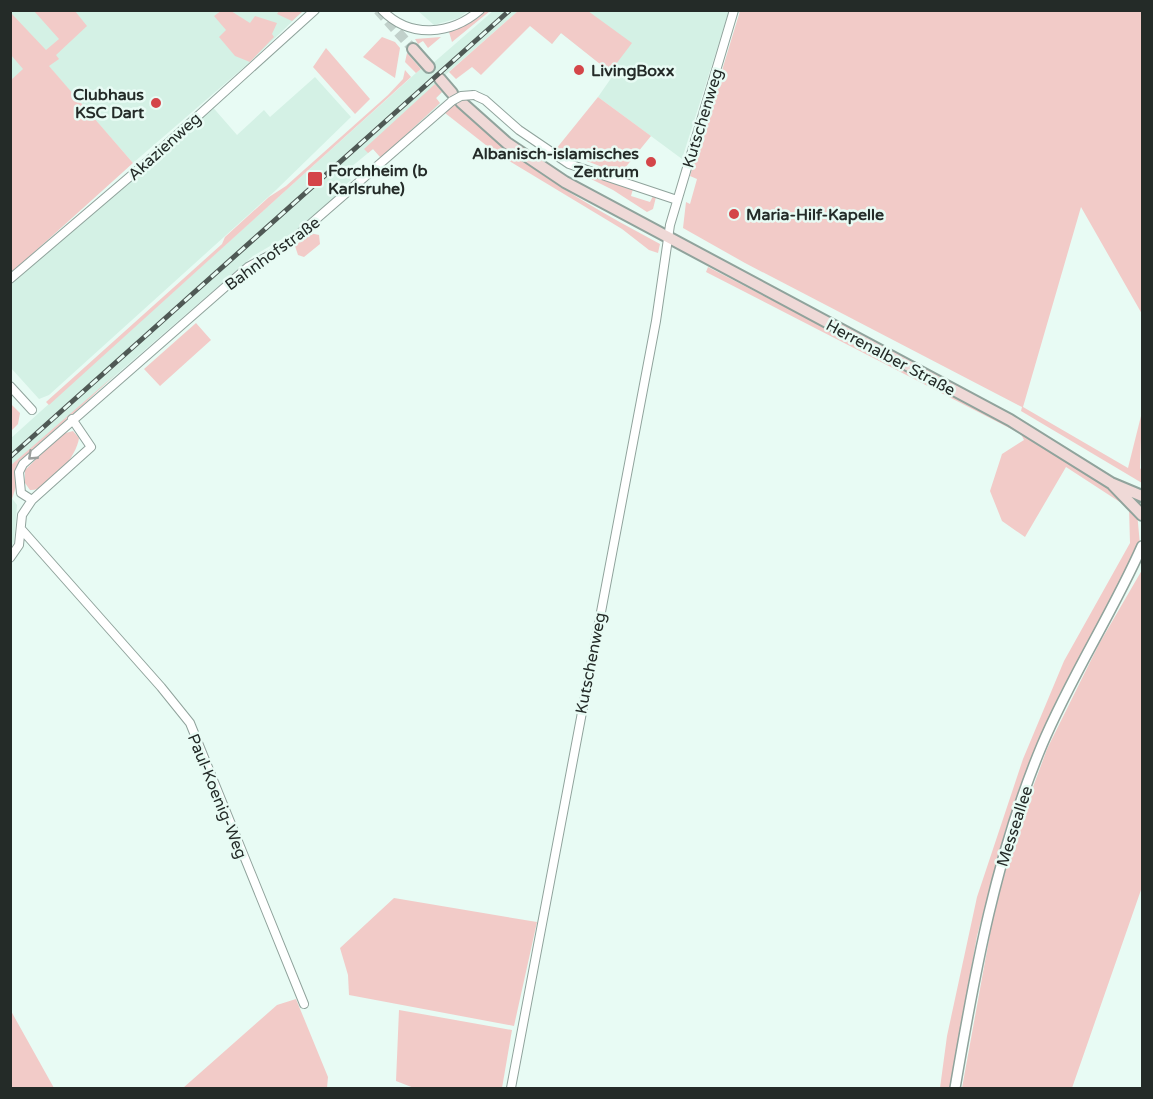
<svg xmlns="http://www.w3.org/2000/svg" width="1153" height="1099" font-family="'Varela Round',sans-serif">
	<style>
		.built { fill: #d4f1e5 }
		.green { fill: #f2cbc8 }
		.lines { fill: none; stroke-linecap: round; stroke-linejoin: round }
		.secondary-tunnel { stroke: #c1d1cb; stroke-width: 10; stroke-dasharray: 10 5; stroke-linecap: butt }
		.minor-casing { stroke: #90a39c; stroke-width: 10 }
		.tertiary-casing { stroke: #90a39c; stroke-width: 12 }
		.secondary-casing { stroke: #90a39c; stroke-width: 14 }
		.minor { stroke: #fff; stroke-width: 8 }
		.tertiary { stroke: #fff; stroke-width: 9 }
		.secondary { stroke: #efd9d7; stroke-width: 10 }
		.rail-casing { stroke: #4f5955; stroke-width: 5 }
		.rail { stroke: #e8fbf4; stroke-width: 3; stroke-dasharray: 9; stroke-linecap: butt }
		.minor-bridge-casing { stroke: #90a39c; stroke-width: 10; stroke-linecap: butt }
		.minor-bridge { stroke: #fff; stroke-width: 8 }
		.oneway { stroke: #9ca09e }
		.poi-dot { fill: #d44549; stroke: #e8fbf4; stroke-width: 2 }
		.labels { text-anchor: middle; stroke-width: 5; stroke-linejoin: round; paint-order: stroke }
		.poi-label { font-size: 16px; font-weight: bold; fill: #242b28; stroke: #e8fbf4; text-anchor: start }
		.street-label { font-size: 16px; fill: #242b28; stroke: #e8fbf4 }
	</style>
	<rect width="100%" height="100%" fill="#e8fbf4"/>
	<path class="built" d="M 11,11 L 303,11 L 250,62 L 133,163 L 44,61 L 11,91 Z
		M 468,11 L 459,18 L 434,25 L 418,11 Z
		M 493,11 L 518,11 L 435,84 L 442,92 L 436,98 L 440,104 L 381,158 L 373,149 L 345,172 L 351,180 L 344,186 L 347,189 L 299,229 L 253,256 L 11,466 L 10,439 L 416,73 L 421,69 L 424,71 Z
		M 544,11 L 729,11 L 682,159 L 598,97 L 614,74 L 561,33 L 552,44 Z
		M 315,77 L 351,117 L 276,190 L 49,395 L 39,399 L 11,368 L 11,285 L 210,104 L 237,135 L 264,110 L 270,117 Z
		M 11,497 L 17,505 L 14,542 L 11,549 Z"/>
	<path class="green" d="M 222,10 L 231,11 L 250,23 L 255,16 L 277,23 L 272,34 L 274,37 L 250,62 L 235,56 L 219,37 L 226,30 L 214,16 Z
		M 34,11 L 75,11 L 87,26 L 56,55 L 59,59 L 49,66 L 133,163 L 11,273 L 11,80 L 23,69 L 11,55 L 11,13 L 46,50 L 59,39 Z
		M 279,11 L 279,10 L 303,11 L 292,21 L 277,14 Z
		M 485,11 L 490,11 L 452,42 L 449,32 L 470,23 Z
		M 518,11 L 588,11 L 632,43 L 610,72 L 561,33 L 552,44 L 530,26 L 481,75 L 472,67 L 456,79 L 449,72 Z
		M 740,11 L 1142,11 L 1142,314 L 1081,207 L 1023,407 L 1128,468 L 1142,412 L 1140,468 L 1142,471 L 1142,483 L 1021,411 L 1022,407 L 745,263 L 683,228 L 686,202 L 690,204 L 697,179 L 690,176 Z
		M 382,37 L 395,42 L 400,48 L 395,78 L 363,57 Z
		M 441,37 L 428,48 L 423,41 L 418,44 L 415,39 Z
		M 326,48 L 370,99 L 355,114 L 313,67 Z
		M 407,53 L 421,69 L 416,73 L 405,62 Z
		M 405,70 L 411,77 L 49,405 L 46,402 L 222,244 L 225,237 L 269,197 L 286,186 L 388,95 L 403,79 Z
		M 435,84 L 442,92 L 436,98 L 440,103 L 381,158 L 373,149 L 368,153 L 364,149 Z
		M 598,97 L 651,136 L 620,174 L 556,149 Z
		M 455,104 C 512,162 589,206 660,244 L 658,253 L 649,250 L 622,229 L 496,153 L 445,113 Z
		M 581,174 L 633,189 L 631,196 L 650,202 L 653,196 L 656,197 L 653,209 L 647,212 L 613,190 Z
		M 310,233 L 319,235 L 320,244 L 304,257 L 298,255 L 295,246 Z
		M 708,267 L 944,389 L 1037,442 L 1126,500 L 1137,512 L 1140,545 L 1059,695 L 1037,743 L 1006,828 L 977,936 L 950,1088 L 940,1088 L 947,1036 L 977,897 L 1023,759 L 1064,661 L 1130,543 L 1129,508 L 1066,467 L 1025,537 L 1002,521 L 990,491 L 1002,454 L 1024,440 L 1021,434 L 706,272 Z
		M 196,323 L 211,340 L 160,386 L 144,369 Z
		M 116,374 L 25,459 L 12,499 L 10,466 Z
		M 10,403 L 20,413 L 18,424 L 11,431 Z
		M 73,431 L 79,438 C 77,456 49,491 30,490 L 25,483 L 25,470 L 62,434 Z
		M 1142,570 L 1142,887 L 1072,1088 L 962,1088 L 994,912 L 1015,836 L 1047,749 L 1099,644 Z
		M 394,898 L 537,922 L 514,1026 L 349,995 L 348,975 L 340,948 Z
		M 296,999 L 328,1077 L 327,1088 L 183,1088 L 277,1005 Z
		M 399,1010 L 512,1030 L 502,1088 L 414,1088 L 396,1081 Z
		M 11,1011 L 54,1088 L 11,1088 Z"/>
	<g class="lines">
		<path class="secondary-tunnel" d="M 378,10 L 413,49"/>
		<g class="minor-casing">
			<path id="minor" d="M 382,10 C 410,39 451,35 480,10
				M 474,95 L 485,100 L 519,130 L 569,164 L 677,200
				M 10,279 L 147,162 L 315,10
				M 10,386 L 32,410
				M 32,500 L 21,493 L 19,472 L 23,464 L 248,267 L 283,248 L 452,101
				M 22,530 L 161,687 L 190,723 L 304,1004
				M 10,558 L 19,545 L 22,515 L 32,500 L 91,447 L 72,419
				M 511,1088 L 656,321 L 670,225 L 734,10"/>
		</g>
		<g class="tertiary-casing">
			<path id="tertiary" d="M 955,1088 C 975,971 996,855 1042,745 C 1071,676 1112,614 1142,546"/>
		</g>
		<g class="secondary-casing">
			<path id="secondary" d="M 413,49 L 429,67
				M 440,79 L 452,93
				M 461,102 L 507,143 L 565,182 L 1010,420 L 1111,483 L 1142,496
				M 1113,485 L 1142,515"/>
		</g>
		<use href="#minor" class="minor"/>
		<use href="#tertiary" class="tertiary"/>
		<use href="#secondary" class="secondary"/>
		<g class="rail-casing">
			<path id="rail" d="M 10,457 L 510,10"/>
		</g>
		<use href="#rail" class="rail"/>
		<g class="minor-bridge-casing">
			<path id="minor-bridge" d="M 452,101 L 461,96 L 474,95"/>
		</g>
		<use href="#minor-bridge" class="minor-bridge"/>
	</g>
	<defs><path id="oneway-chevron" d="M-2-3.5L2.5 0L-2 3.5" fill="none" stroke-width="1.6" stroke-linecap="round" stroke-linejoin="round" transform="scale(1.5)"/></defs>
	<use class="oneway" href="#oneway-chevron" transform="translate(32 456) rotate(137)"/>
	<g class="poi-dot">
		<circle cx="579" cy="70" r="6"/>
		<circle cx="156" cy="103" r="6"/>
		<circle cx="651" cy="162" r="6"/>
		<rect x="307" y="171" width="16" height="16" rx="3"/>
		<circle cx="734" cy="214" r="6"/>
	</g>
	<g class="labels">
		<g class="poi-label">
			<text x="591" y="76">LivingBoxx</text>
			<text x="144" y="100" text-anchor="end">Clubhaus<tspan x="144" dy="18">KSC Dart</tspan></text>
			<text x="639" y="159" text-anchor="end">Albanisch-islamisches<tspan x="639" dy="18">Zentrum</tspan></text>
			<text x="328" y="176">Forchheim (b<tspan x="328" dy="18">Karlsruhe)</tspan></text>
			<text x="746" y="220">Maria-Hilf-Kapelle</text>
		</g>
		<g class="street-label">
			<text transform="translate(702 118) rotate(-73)" y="6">Kutschenweg</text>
			<text transform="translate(164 146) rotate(-42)" y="6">Akazienweg</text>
			<text transform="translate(272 253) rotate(-36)" y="6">Bahnhofstraße</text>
			<text transform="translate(891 357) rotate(28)" y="6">Herrenalber Straße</text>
			<text transform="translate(590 663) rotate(-79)" y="6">Kutschenweg</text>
			<text transform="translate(218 796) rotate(68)" y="6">Paul-Koenig-Weg</text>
			<text transform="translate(1014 826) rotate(-72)" y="6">Messeallee</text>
		</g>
	</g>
	<rect width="1153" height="1099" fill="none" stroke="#242b28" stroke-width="24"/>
</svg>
